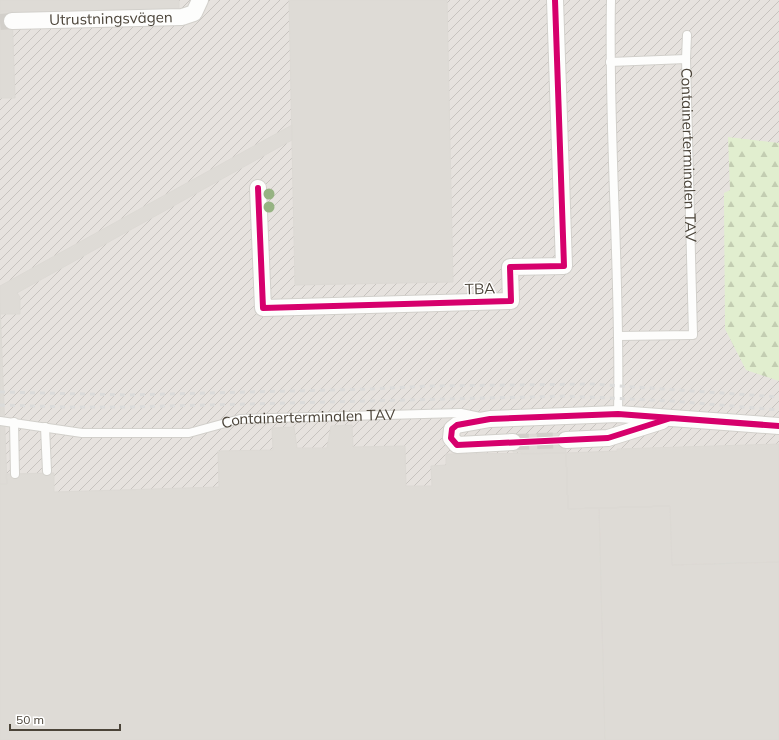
<svg xmlns="http://www.w3.org/2000/svg" width="779" height="740" font-family="Mulish,sans-serif">
	<style>
		.industrial { fill: url(#industrial-furrows) }
		.forest { fill: url(#forest-firs) }
		.building { fill: #dedbd6; stroke: #dcd9d4 }
		.lines { fill: none; stroke-linecap: round; stroke-linejoin: round }
		.street-tunnel { stroke: #d2cfca; stroke-width: 16; stroke-dasharray: 16 8; stroke-linecap: butt }
		.lane-casing { stroke: #d2d0cb; stroke-width: 10 }
		.street-casing { stroke: #d2d0cb; stroke-width: 18 }
		.lane { stroke: #fdfdfc; stroke-width: 8 }
		.street { stroke: #fdfdfc; stroke-width: 16 }
		.rail { stroke: #dbdbda; stroke-width: 3; stroke-dasharray: 5 5; stroke-linecap: butt }
		.cycleway-casing { stroke: #fff; stroke-width: 8 }
		.cycleway { stroke: #d6006c; stroke-width: 6 }
		.tree { fill: #96b382 }
		.labels { text-anchor: middle; stroke-width: 3; stroke-linejoin: round; paint-order: stroke }
		.street-label { font-size: 15px; fill: #4b4439; stroke: #fff }
	</style>
	<defs>
		<pattern id="industrial-furrows" width="10" height="10" patternUnits="userSpaceOnUse"><rect width="10" height="10" fill="#e6e2de"/><path d="M-1 1l2-2M0 10L10 0M9 11l2-2" fill="none" stroke="#c7c3bf"/></pattern>
		<pattern id="forest-firs" width="22" height="20" patternUnits="userSpaceOnUse"><rect width="22" height="20" fill="#e1eecf"/><path d="M5 1l3.5 6h-7zM16 11l3.5 6h-7z" fill="#c3cdb2"/></pattern>
	</defs>
	<rect width="100%" height="100%" fill="#f4f2ee"/>
	<path class="industrial" d="M 0,0 L 779,0 L 779,740 L 0,740 Z"/>
	<path class="forest" d="M 728,137 L 779,143 L 779,381 L 746,370 L 725,329 L 724,193 L 730,190 Z"/>
	<path class="building" d="M 0,0 L 179,0 L 179,10 L 0,15 Z
		M 289,0 L 447,0 L 453,282 L 295,285 Z
		M 0,11 L 12,11 L 15,98 L 0,98 Z
		M 292,125 L 292,140 L 17,293 L 20,297 L 20,314 L 0,314 L 0,286 Z
		M 0,303 L 7,484 L 0,484 Z
		M 352,425 L 353,447 L 405,446 L 406,486 L 432,486 L 431,466 L 446,465 L 446,454 L 566,453 L 568,509 L 599,508 L 605,740 L 0,740 L 0,484 L 7,484 L 6,474 L 54,473 L 54,492 L 219,487 L 218,451 L 273,450 L 272,428 L 294,427 L 297,448 L 327,448 L 331,426 Z
		M 565,433 L 566,453 L 521,454 L 521,452 L 513,452 L 513,435 Z
		M 779,444 L 779,562 L 672,565 L 670,506 L 568,509 L 566,453 L 617,451 L 617,449 Z
		M 670,506 L 672,565 L 779,562 L 779,740 L 605,740 L 599,508 Z"/>
	<g class="lines">
		<path class="street-tunnel" d="M 0,22 L 12,21
			M 513,442 L 566,440"/>
		<g class="lane-casing">
			<g id="lane">
				<path d="M 611,0 C 608,138 621,276 618,414"/>
				<path d="M 686,59 L 687,35"/>
				<path id="s1" d="M 610,62 L 686,59 L 693,335 L 618,336"/>
				<path id="s2" d="M 0,421 L 82,433 L 189,433 L 240,419 L 461,413 L 480,417"/>
				<path d="M 14,422 L 15,474"/>
				<path d="M 45,427 L 47,471"/>
			</g>
		</g>
		<g class="street-casing">
			<g id="street">
				<path id="s3" d="M 12,21 L 182,17 L 194,13 L 200,0"/>
				<path d="M 258,188 L 263,308 L 511,301 L 510,267 L 564,266 L 555,0"/>
				<path d="M 566,440 L 608,438 L 662,421"/>
				<path d="M 513,442 L 457,445 L 451,438 L 452,429 L 457,425 L 490,419 L 618,414 L 779,426"/>
			</g>
		</g>
		<use href="#lane" class="lane"/>
		<use href="#street" class="street"/>
		<path class="rail" d="M 0,392 L 128,395 L 371,389 L 430,386 L 592,384 L 779,397
			M 0,405 L 68,407 L 129,407 L 566,396 L 672,401 L 779,410"/>
		<g class="cycleway-casing">
			<path id="cycleway" d="M 258,188 L 263,308 L 511,301 L 510,267 L 564,266 L 555,0
				M 671,418 L 608,438 L 457,445 L 451,438 L 452,429 L 457,425 L 490,419 L 618,414 L 779,426"/>
		</g>
		<use href="#cycleway" class="cycleway"/>
	</g>
	<g class="tree">
		<circle cx="269" cy="194" r="5.5"/>
		<circle cx="269" cy="207" r="5.5"/>
	</g>
	<g class="labels">
		<g class="street-label">
			<text dy="5" stroke="none"><textPath href="#s3" startOffset="99">Utrustningsvägen</textPath></text>
			<text dy="5" stroke="none"><textPath href="#s1" startOffset="172">Containerterminalen TAV</textPath></text>
			<text transform="translate(480 289) rotate(-2)" y="5">TBA</text>
			<text dy="5" stroke="none"><textPath href="#s2" startOffset="311">Containerterminalen TAV</textPath></text>
		</g>
	</g>
	<path d="M10 724v6h110v-6" fill="none" stroke="#4b4439" stroke-width="2"/>
	<text x="16" y="724" font-size="12" fill="#4b4439" stroke="#ffffff" stroke-width="3" paint-order="stroke">50 m</text>
</svg>
